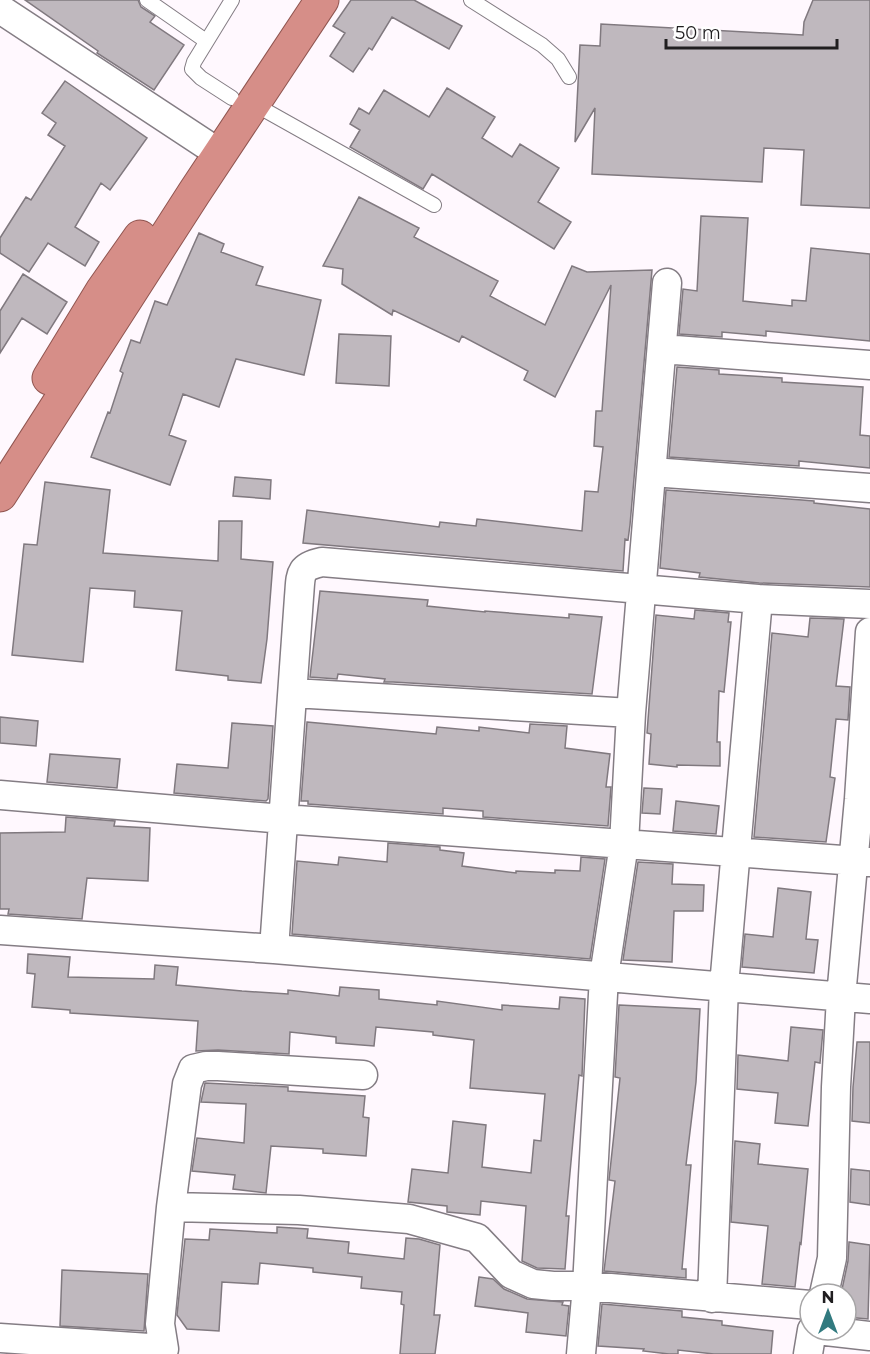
<svg xmlns="http://www.w3.org/2000/svg" width="870" height="1354" font-family="Montserrat,sans-serif">
	<style>
		.building { fill: #bfb8be; stroke: #80797f; stroke-width: 1.5 }
		.lines { fill: none; stroke-linecap: round; stroke-linejoin: round }
		.service-casing { stroke: #847d84; stroke-width: 16 }
		.minor-casing { stroke: #847d84; stroke-width: 31 }
		.trunk-casing { stroke: #905550; stroke-width: 35 }
		.service { stroke: #fff; stroke-width: 14 }
		.minor { stroke: #fff; stroke-width: 28 }
		.trunk { stroke: #d68e88; stroke-width: 33 }
	</style>
	<rect width="100%" height="100%" fill="#fff8fe"/>
	<path class="building" d="M 25,0 L 138,0 L 141,7 L 155,16 L 150,22 L 184,45 L 154,90 L 97,53 L 98,51 Z
		M 351,0 L 414,0 L 462,26 L 449,49 L 392,17 L 372,50 L 369,48 L 353,72 L 330,56 L 345,33 L 333,26 Z
		M 813,0 L 870,0 L 870,208 L 801,205 L 804,150 L 764,148 L 762,182 L 592,174 L 595,108 L 575,142 L 580,45 L 600,46 L 601,24 L 803,35 L 804,22 Z
		M 65,81 L 147,138 L 110,190 L 101,183 L 75,227 L 99,242 L 85,266 L 48,243 L 29,272 L 0,253 L 0,238 L 26,197 L 31,200 L 65,146 L 48,135 L 56,123 L 42,113 Z
		M 447,88 L 495,117 L 482,138 L 512,157 L 520,144 L 559,168 L 538,202 L 571,222 L 554,249 L 432,174 L 423,189 L 350,147 L 360,130 L 350,124 L 359,108 L 369,114 L 384,90 L 429,117 Z
		M 359,197 L 419,228 L 414,237 L 498,281 L 490,296 L 545,325 L 572,266 L 587,272 L 652,270 L 630,525 L 628,540 L 625,539 L 623,571 L 303,543 L 307,510 L 439,527 L 440,522 L 476,526 L 477,519 L 582,531 L 585,491 L 598,492 L 603,447 L 594,446 L 596,411 L 602,411 L 611,285 L 555,397 L 524,380 L 528,371 L 462,336 L 459,342 L 393,310 L 392,315 L 342,284 L 343,269 L 323,266 Z
		M 701,216 L 748,218 L 743,301 L 792,306 L 792,300 L 806,301 L 811,248 L 870,254 L 870,341 L 766,331 L 766,336 L 722,332 L 722,337 L 679,334 L 683,289 L 697,291 Z
		M 199,233 L 224,244 L 221,252 L 263,267 L 256,285 L 321,300 L 304,375 L 236,359 L 219,407 L 183,394 L 169,435 L 186,441 L 170,485 L 91,457 L 108,412 L 110,413 L 123,373 L 120,371 L 131,340 L 140,343 L 155,301 L 167,305 Z
		M 23,274 L 67,302 L 47,334 L 22,318 L 0,353 L 0,311 Z
		M 339,334 L 391,336 L 389,386 L 336,383 Z
		M 677,367 L 719,370 L 719,374 L 782,378 L 782,382 L 863,387 L 860,435 L 870,436 L 870,468 L 799,461 L 799,466 L 669,457 Z
		M 235,477 L 271,480 L 270,499 L 233,496 Z
		M 45,482 L 110,490 L 103,553 L 218,561 L 219,521 L 242,521 L 241,559 L 273,562 L 267,639 L 261,683 L 228,680 L 228,676 L 176,670 L 182,611 L 134,607 L 135,591 L 90,588 L 83,662 L 12,655 L 24,544 L 37,545 Z
		M 666,490 L 802,500 L 814,501 L 814,503 L 870,509 L 870,587 L 759,583 L 699,577 L 700,573 L 660,568 Z
		M 320,591 L 428,600 L 427,606 L 485,612 L 485,611 L 569,618 L 569,614 L 602,617 L 592,694 L 393,682 L 384,682 L 385,679 L 338,674 L 337,679 L 310,677 Z
		M 695,610 L 729,613 L 728,622 L 731,622 L 724,692 L 719,691 L 717,742 L 720,742 L 720,766 L 677,765 L 677,767 L 649,764 L 651,734 L 647,733 L 656,615 L 694,619 Z
		M 810,618 L 844,619 L 836,686 L 850,687 L 848,720 L 836,719 L 830,777 L 835,778 L 826,842 L 754,837 L 772,633 L 808,637 Z
		M 0,717 L 38,721 L 36,746 L 0,743 Z
		M 307,722 L 436,734 L 437,727 L 479,731 L 479,727 L 529,733 L 530,724 L 567,726 L 565,748 L 610,754 L 606,787 L 611,787 L 608,826 L 483,817 L 483,811 L 443,808 L 443,814 L 308,804 L 308,801 L 301,801 Z
		M 232,723 L 273,726 L 268,799 L 266,801 L 174,793 L 177,764 L 228,768 Z
		M 50,754 L 120,759 L 117,788 L 47,782 Z
		M 644,788 L 662,789 L 660,814 L 642,813 Z
		M 676,801 L 719,806 L 716,834 L 673,831 Z
		M 66,817 L 115,821 L 114,826 L 150,828 L 148,881 L 87,878 L 82,919 L 8,914 L 9,909 L 0,909 L 0,833 L 65,832 Z
		M 388,843 L 440,847 L 440,850 L 464,853 L 462,866 L 516,873 L 516,871 L 555,873 L 555,870 L 580,871 L 581,857 L 605,859 L 590,959 L 292,934 L 297,861 L 338,865 L 339,857 L 387,862 Z
		M 638,862 L 673,864 L 672,884 L 704,885 L 703,911 L 674,911 L 672,962 L 623,960 Z
		M 778,888 L 811,892 L 806,939 L 818,940 L 814,973 L 742,967 L 745,934 L 773,937 Z
		M 28,954 L 70,957 L 68,977 L 154,979 L 155,965 L 178,967 L 176,985 L 242,991 L 288,994 L 288,990 L 339,996 L 340,987 L 379,990 L 379,999 L 437,1005 L 437,1001 L 502,1010 L 502,1005 L 559,1009 L 560,997 L 585,999 L 582,1076 L 579,1075 L 566,1216 L 569,1216 L 565,1269 L 537,1268 L 522,1261 L 526,1206 L 481,1201 L 480,1215 L 447,1212 L 447,1206 L 408,1202 L 412,1169 L 448,1173 L 453,1121 L 486,1125 L 482,1167 L 531,1173 L 534,1140 L 541,1141 L 545,1094 L 470,1088 L 474,1040 L 433,1035 L 433,1032 L 376,1027 L 374,1046 L 336,1043 L 336,1037 L 290,1032 L 289,1054 L 218,1050 L 196,1051 L 198,1021 L 70,1013 L 70,1010 L 32,1007 L 35,974 L 27,973 Z
		M 619,1005 L 700,1009 L 696,1082 L 686,1165 L 691,1165 L 682,1269 L 686,1269 L 686,1278 L 604,1271 L 615,1181 L 609,1180 L 620,1078 L 615,1077 Z
		M 791,1027 L 823,1030 L 820,1063 L 815,1062 L 808,1126 L 775,1123 L 778,1093 L 737,1089 L 738,1055 L 788,1061 Z
		M 857,1042 L 870,1042 L 870,1123 L 852,1121 L 853,1087 Z
		M 205,1083 L 288,1087 L 288,1091 L 365,1096 L 363,1117 L 369,1118 L 366,1156 L 323,1153 L 323,1149 L 271,1146 L 266,1193 L 233,1189 L 235,1175 L 192,1171 L 197,1138 L 244,1143 L 246,1104 L 201,1102 Z
		M 735,1141 L 760,1144 L 758,1164 L 808,1169 L 801,1244 L 800,1243 L 795,1287 L 762,1284 L 768,1226 L 731,1222 Z
		M 851,1169 L 870,1171 L 870,1205 L 850,1202 Z
		M 277,1227 L 308,1229 L 307,1238 L 349,1242 L 348,1253 L 404,1259 L 406,1238 L 419,1239 L 440,1245 L 434,1315 L 440,1315 L 435,1354 L 400,1354 L 404,1305 L 401,1304 L 402,1292 L 361,1288 L 362,1277 L 313,1272 L 313,1268 L 260,1263 L 258,1284 L 222,1282 L 219,1331 L 187,1329 L 177,1315 L 185,1239 L 209,1240 L 210,1229 L 277,1233 Z
		M 849,1242 L 870,1245 L 868,1319 L 846,1317 L 846,1294 L 841,1294 L 848,1261 Z
		M 62,1270 L 148,1274 L 144,1331 L 60,1326 Z
		M 479,1277 L 493,1279 L 504,1289 L 527,1299 L 563,1302 L 562,1305 L 569,1306 L 566,1336 L 526,1332 L 528,1313 L 475,1306 Z
		M 602,1304 L 682,1311 L 682,1317 L 722,1321 L 722,1325 L 773,1331 L 771,1354 L 714,1354 L 678,1350 L 678,1354 L 669,1354 L 643,1351 L 644,1349 L 598,1346 Z"/>
	<g class="lines">
		<g class="service-casing">
			<path id="service" d="M 147,0 L 206,41
				M 232,0 L 194,62 L 192,69 L 201,78 L 232,98
				M 471,0 L 542,45 L 558,59 L 569,77
				M 254,104 L 434,205"/>
		</g>
		<g class="minor-casing">
			<path id="minor" d="M 0,9 L 205,144
				M 662,349 L 870,365
				M 652,472 L 870,488
				M 293,693 L 631,713
				M 0,795 L 283,819 L 870,862
				M 0,930 L 274,949 L 870,999
				M 274,949 L 299,597 C 301,575 298,567 322,562 L 758,599 L 870,604
				M 363,1075 L 218,1066 L 206,1066 L 193,1069 L 187,1084 L 171,1207 L 299,1210 L 409,1219 L 477,1238 L 511,1274 L 533,1284 L 553,1286 L 587,1286 L 810,1305
				M 824,1294 L 832,1258 L 836,1087 L 841,997 L 859,799 L 870,632
				M 712,1298 L 724,986 L 758,599
				M 817,1330 L 870,1336
				M 0,1338 L 164,1349 L 160,1324 L 171,1207
				M 581,1354 L 587,1286 L 604,976 L 624,844 L 631,713 L 667,283
				M 808,1354 L 812,1330"/>
		</g>
		<g class="trunk-casing">
			<path id="trunk" d="M 49,378 L 102,291 L 140,237
				M 0,495 L 194,193 L 322,0"/>
		</g>
		<use href="#service" class="service"/>
		<use href="#minor" class="minor"/>
		<use href="#trunk" class="trunk"/>
	</g>
	<g transform="translate(828 1312)"><circle r="28" fill="#ffffff" stroke="#a6a5a6" stroke-width="1.5"/>
	<path d="M0-4.5L10 22L0 15L-10 22Z" fill="#317a7f"/>
	<text y="-9" font-size="16" font-weight="bold" text-anchor="middle" fill="#201e20">N</text>
	</g>
	<path d="M666 39v9h171v-9" fill="none" stroke="#201e20" stroke-width="3"/>
	<text x="675" y="39" font-size="18" fill="#201e20" stroke="#ffffff" stroke-width="4.5" paint-order="stroke">50 m</text>
</svg>
